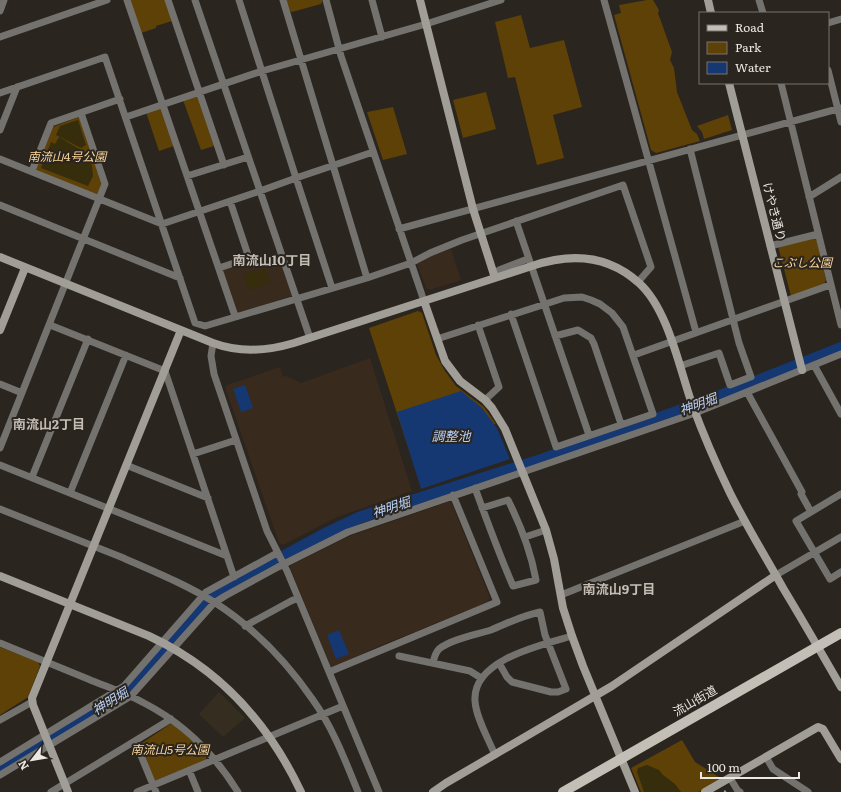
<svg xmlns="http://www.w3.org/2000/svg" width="841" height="792" font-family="Literata,'Noto Sans JP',serif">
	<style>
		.built { fill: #362d21 }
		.education { fill: #392a1e }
		.green { fill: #5e4107 }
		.sand { fill: #352d0c }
		.water { fill: #153772 }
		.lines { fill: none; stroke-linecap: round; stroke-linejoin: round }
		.river { stroke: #153772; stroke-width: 12 }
		.street { stroke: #74726e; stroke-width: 7 }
		.secondary { stroke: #a19d97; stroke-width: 8 }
		.primary { stroke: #c3beb6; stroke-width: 10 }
		.rail { stroke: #96928c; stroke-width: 2; stroke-dasharray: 8 4; stroke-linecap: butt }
		.labels { text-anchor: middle; stroke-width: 4; stroke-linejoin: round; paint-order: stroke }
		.park-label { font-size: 12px; font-style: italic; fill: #fbd69d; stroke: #2a251e }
		.street-label { font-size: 12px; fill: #ece9e4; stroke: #2a251e }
		.neighbourhood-label { font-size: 13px; font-weight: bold; fill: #c4beb5; stroke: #2a251e }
		.water-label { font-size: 13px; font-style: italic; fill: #bad0f4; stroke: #2a251e }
	</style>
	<rect width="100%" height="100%" fill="#2a251e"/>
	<path class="built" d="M 219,692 L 245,718 L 223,737 L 199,714 Z"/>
	<path class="education" d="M 451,249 L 461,280 L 430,290 L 426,288 L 417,264 L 428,257 Z
		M 278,252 L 292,296 L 236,313 L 223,272 L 224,269 Z
		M 370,358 L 412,491 L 337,517 L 283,545 L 279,543 L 225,387 L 227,385 L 280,367 L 283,377 L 286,376 L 301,383 Z
		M 448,502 L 451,502 L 490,598 L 488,602 L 377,647 L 334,668 L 331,667 L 290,568 L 291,565 L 350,536 Z"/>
	<path class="green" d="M 130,0 L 165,0 L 172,21 L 156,26 L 156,28 L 141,33 Z
		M 286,0 L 322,0 L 322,2 L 321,4 L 292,12 L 290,11 Z
		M 647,0 L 653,0 L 659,10 L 658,13 L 672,52 L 670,60 L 674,68 L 677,92 L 692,130 L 697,134 L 700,141 L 656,153 L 651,150 L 614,15 L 621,13 L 619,5 Z
		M 521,15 L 530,48 L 564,40 L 582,107 L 553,115 L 564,158 L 537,165 L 515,77 L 508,78 L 495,22 Z
		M 486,92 L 496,129 L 463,138 L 453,100 Z
		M 194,96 L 198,97 L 214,146 L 201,150 L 183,100 Z
		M 393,107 L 407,154 L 383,160 L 367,112 Z
		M 159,108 L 162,109 L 174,146 L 159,151 L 146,112 Z
		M 728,115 L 732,130 L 704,139 L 702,132 L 697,126 Z
		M 79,117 L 101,183 L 101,191 L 96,195 L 36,170 L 53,127 Z
		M 814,238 L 817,241 L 826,280 L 824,284 L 791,296 L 778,246 Z
		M 418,311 L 422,313 L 436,355 L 445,371 L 456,386 L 484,407 L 496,424 L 410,453 L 369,328 Z
		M 0,647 L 38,662 L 40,666 L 28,697 L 0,715 Z
		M 172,723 L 207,754 L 206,760 L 154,781 L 139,745 Z
		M 682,740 L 695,762 L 722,779 L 698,792 L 641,792 L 631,768 Z"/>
	<path class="sand" d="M 78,120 L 86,145 L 81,148 L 56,135 L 60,126 Z
		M 59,137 L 86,153 L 92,166 L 93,176 L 88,186 L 41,168 L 51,142 L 55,144 Z
		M 265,268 L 270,283 L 249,290 L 243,275 Z
		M 647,765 L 659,770 L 663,775 L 675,784 L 681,792 L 644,792 L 637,772 L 638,768 Z"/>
	<path class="water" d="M 245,385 L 253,408 L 241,412 L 233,389 Z
		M 461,391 L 482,408 L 497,428 L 510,459 L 421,489 L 397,412 Z
		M 339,630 L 349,654 L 336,659 L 327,635 Z"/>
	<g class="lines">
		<path class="river" d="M 0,769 L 131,688 L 211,596 L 325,534 L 361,517 L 541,460 L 702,403 L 841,348"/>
		<path class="street" d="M 127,0 L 235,316
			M 168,0 L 224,165
			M 195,0 L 260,191 L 296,178 L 332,288
			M 239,0 L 296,178 L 373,152
			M 283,0 L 367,278
			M 326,0 L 341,56 L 424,301
			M 372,0 L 382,37
			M 604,0 L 696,332
			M 759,0 L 763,13
			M 0,11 L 4,0
			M 828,23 L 841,19
			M 0,37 L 107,0
			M 828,70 L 841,122
			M 781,83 L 841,325
			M 0,93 L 105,57 L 195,323 L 205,326 L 367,278 L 411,263 L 430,253 L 462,240 L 623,185 L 651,267 L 638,282
			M 126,117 L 262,71 L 426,24 L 501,0
			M 0,130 L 17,87
			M 690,149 L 739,343 L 751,377
			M 0,159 L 162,224 L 260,191 L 310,338
			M 32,171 L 51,123 L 120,99
			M 187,176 L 248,157
			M 809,197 L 841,177
			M 0,205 L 180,278
			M 516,221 L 589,435
			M 399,229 L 841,108
			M 770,246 L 818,234
			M 219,268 L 249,258 L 230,201
			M 499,270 L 525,260
			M 50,325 L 165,371 L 234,577
			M 478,325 L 499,387 L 485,400
			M 555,336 L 578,330 L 591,338 L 594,344 L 621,424
			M 437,339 L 564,298 L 582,297 L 591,300 L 600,304 L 612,313 L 623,327 L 653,414 L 556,447 L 511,314
			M 213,343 L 211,356 L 214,374 L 267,531 L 287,571 L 379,792
			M 634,355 L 830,285
			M 814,365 L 841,414
			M 680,366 L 719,353 L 730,385 L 748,378
			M 0,384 L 22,393
			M 747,392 L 802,492 L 801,494 L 811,512
			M 0,448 L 105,184 L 81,113
			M 193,454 L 236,440
			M 0,465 L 227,556
			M 126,465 L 208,498
			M 32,477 L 88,339
			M 475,488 C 487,521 499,554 513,586 L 536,580 C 531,552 521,526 508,500 L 482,508
			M 70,493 L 126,355
			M 841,494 L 796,521 L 830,579 L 841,572
			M 0,509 C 40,525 81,541 121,557 C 153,571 185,584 214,602 C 253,627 287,662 313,700 C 333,728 345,760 358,792
			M 525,537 L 546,530
			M 776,575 L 841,537
			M 561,595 L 745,521
			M 245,626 L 291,601 L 298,598
			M 0,643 C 29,655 59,667 88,679 C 107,687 126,693 144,703 C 183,723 215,755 238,792
			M 399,656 L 470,671 L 481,678
			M 433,663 C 434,658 435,653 439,649 C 452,639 475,635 491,630 C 508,623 521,616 540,612 L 545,635 L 566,689 L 558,692 L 551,692 L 512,682 L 507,677 L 499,663
			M 329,672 L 497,602 L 453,495
			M 0,720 L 32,702
			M 135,741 L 156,792
			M 495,755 C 489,740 476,718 475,701 C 472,660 541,645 572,636
			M 766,757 L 773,769 L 808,792
			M 0,762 L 124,686 L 206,592 L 277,553
			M 189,770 L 198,792
			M 0,775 L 131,696 L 214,603 L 225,596 L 278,567 L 348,532 L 695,413 L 841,354
			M 730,778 L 738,791 L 740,792
			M 51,792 L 171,719
			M 137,792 L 343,706"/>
		<path class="secondary" d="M 420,0 L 473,209 L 495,278
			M 708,0 L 711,13
			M 729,83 L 802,370
			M 0,257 L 213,343 C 240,353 267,351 294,343 L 532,266 C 570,253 607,254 639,283 C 668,309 679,367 692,404 C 703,434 716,464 730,493 C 746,525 765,556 783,588 C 803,621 822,654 841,687
			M 424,301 L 445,361 L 460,381 L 485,400 L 492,408 L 505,429 L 546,530 L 554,559 L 563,608 L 572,636 L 583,666 L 635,792
			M 0,330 L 25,268
			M 0,576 L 149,636 C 220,669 268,722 301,792
			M 68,792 L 33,705 L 32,698 L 181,330
			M 433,792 L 446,783 L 612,686 L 776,575
			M 705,792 L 818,727 L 823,729 L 841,759"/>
		<path class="primary" d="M 563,792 L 841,633"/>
		<path class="rail" d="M 724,791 L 726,792"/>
	</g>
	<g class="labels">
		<g class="park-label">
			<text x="67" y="161">南流山4号公園</text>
			<text x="802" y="267">こぶし公園</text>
			<text x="170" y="754">南流山5号公園</text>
		</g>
		<g class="street-label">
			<text transform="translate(774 212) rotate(76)" y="4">けやき通り</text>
			<text transform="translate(695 701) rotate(-30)" y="4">流山街道</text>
		</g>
		<g class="neighbourhood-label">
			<text x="272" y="265">南流山10丁目</text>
			<text x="49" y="429">南流山2丁目</text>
			<text x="619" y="594">南流山9丁目</text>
		</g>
		<g class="water-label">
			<text transform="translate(698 404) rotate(-20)" y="5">神明堀</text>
			<text x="451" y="441">調整池</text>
			<text transform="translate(391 507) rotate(-18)" y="5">神明堀</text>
			<text transform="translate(110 701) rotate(-32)" y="5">神明堀</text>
		</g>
	</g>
	<rect x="699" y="12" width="130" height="72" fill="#2a251e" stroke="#78736d"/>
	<rect x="707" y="25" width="20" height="6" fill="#c3beb6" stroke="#78736d"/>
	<text x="735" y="32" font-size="12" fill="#ece9e4">Road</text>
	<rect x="707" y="42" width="20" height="12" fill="#5e4107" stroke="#78736d"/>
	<text x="735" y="52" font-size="12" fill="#ece9e4">Park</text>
	<rect x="707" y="62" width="20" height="12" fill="#153772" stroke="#78736d"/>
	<text x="735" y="72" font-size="12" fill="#ece9e4">Water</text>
	<g transform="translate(32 760) rotate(239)" stroke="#2a251e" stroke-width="3" paint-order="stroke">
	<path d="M0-3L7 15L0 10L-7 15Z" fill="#ece9e4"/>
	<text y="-6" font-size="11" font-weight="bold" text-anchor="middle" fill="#ece9e4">N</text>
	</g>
	<path d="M701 772v6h98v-6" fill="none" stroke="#ece9e4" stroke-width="2"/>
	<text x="707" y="772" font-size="12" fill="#ece9e4" stroke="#2a251e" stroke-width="3" paint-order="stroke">100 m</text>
</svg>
